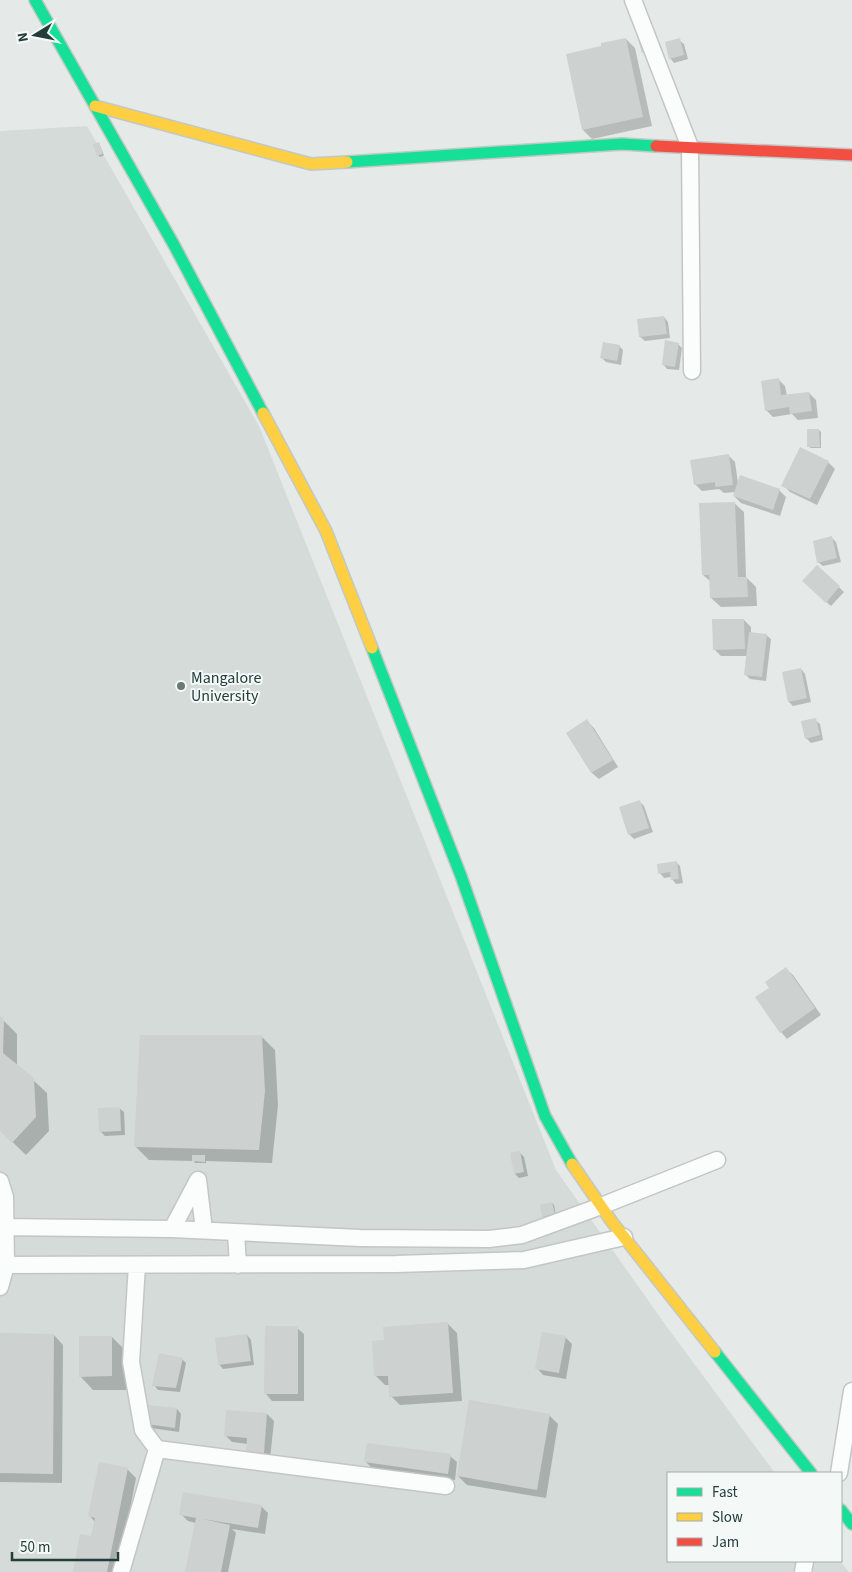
<svg xmlns="http://www.w3.org/2000/svg" width="852" height="1572" font-family="'Source Sans 3',sans-serif">
	<style>
		.built { fill: #d4dbd8 }
		.shadow { fill: #0003 }
		.building { fill: #cdd1d0 }
		.lines { fill: none; stroke-linecap: round; stroke-linejoin: round }
		.street-casing { stroke: #c2c7c5; stroke-width: 19 }
		.fast-casing { stroke: #c1c8c6; stroke-width: 14 }
		.slow-casing { stroke: #c1c8c6; stroke-width: 14 }
		.jam-casing { stroke: #c1c8c6; stroke-width: 14 }
		.street { stroke: #fbfcfc; stroke-width: 16 }
		.fast { stroke: #16e098; stroke-width: 11 }
		.slow { stroke: #ffcf43; stroke-width: 11 }
		.jam { stroke: #f24e42; stroke-width: 11 }
		.poi-dot { fill: #687a76; stroke: #f4f9f7; stroke-width: 2 }
		.labels { text-anchor: middle; stroke-width: 4; stroke-linejoin: round; paint-order: stroke }
		.poi-label { font-size: 16px; fill: #243d38; stroke: #f4f9f7; text-anchor: start }
	</style>
	<rect width="100%" height="100%" fill="#e5eae8"/>
	<path class="built" d="M 87,126 L 259,426 L 556,1170 L 667,1327 L 775,1473 L 668,1473 L 668,1561 L 840,1561 L 849,1572 L 0,1572 L 0,131 Z"/>
	<path class="shadow" d="M 626,39 L 635,48 L 652,126 L 592,139 L 583,130 Z
		M 679,40 L 684,44 L 688,59 L 674,63 L 670,58 Z
		M 99,143 L 104,155 L 100,157 L 98,155 Z
		M 664,317 L 668,322 L 670,338 L 645,341 L 640,337 Z
		M 678,344 L 682,348 L 679,370 L 667,369 L 663,364 Z
		M 619,346 L 623,350 L 621,365 L 606,362 L 602,358 Z
		M 778,379 L 785,386 L 787,396 L 809,393 L 816,400 L 818,418 L 798,420 L 792,414 L 773,417 L 766,410 Z
		M 819,430 L 821,432 L 821,448 L 811,448 L 809,447 Z
		M 729,456 L 735,462 L 738,483 L 779,490 L 786,497 L 780,516 L 741,503 L 734,496 L 735,492 L 724,493 L 719,489 L 702,491 L 695,484 Z
		M 828,462 L 835,469 L 817,505 L 790,492 L 783,485 Z
		M 734,503 L 744,512 L 746,577 L 756,587 L 757,606 L 721,607 L 711,598 L 711,582 L 703,575 Z
		M 832,538 L 836,542 L 841,562 L 823,566 L 818,562 Z
		M 817,566 L 844,592 L 831,606 L 803,581 Z
		M 744,620 L 751,627 L 751,633 L 766,635 L 771,639 L 766,681 L 750,679 L 746,675 L 748,656 L 721,656 L 714,649 Z
		M 801,669 L 805,674 L 811,702 L 793,706 L 789,702 Z
		M 815,720 L 820,724 L 823,740 L 811,743 L 806,738 Z
		M 587,721 L 594,728 L 618,767 L 599,779 L 592,773 L 567,733 Z
		M 640,802 L 644,806 L 653,832 L 634,839 L 629,834 Z
		M 676,862 L 680,866 L 683,883 L 676,884 L 672,879 L 671,877 L 664,878 L 660,873 Z
		M 786,969 L 793,975 L 821,1015 L 787,1039 L 781,1032 L 771,988 Z
		M 0,1017 L 17,1034 L 17,1065 L 47,1093 L 49,1131 L 26,1155 L 0,1130 Z
		M 261,1036 L 275,1050 L 278,1105 L 272,1163 L 206,1161 L 206,1163 L 195,1163 L 194,1161 L 149,1160 L 136,1147 Z
		M 119,1108 L 124,1112 L 125,1135 L 105,1136 L 101,1132 Z
		M 519,1152 L 524,1157 L 528,1176 L 519,1178 L 515,1174 Z
		M 552,1203 L 554,1205 L 556,1216 L 545,1218 L 543,1216 Z
		M 448,1324 L 457,1333 L 462,1401 L 400,1405 L 391,1396 L 390,1385 L 385,1385 L 376,1376 L 385,1341 Z
		M 297,1328 L 304,1334 L 304,1401 L 272,1401 L 266,1394 Z
		M 0,1335 L 54,1335 L 63,1345 L 62,1483 L 0,1482 Z
		M 247,1335 L 251,1340 L 254,1365 L 223,1369 L 219,1364 Z
		M 112,1337 L 126,1351 L 126,1390 L 93,1390 L 80,1376 Z
		M 565,1337 L 572,1344 L 566,1379 L 543,1375 L 537,1368 Z
		M 182,1359 L 186,1363 L 180,1392 L 158,1390 L 154,1385 Z
		M 177,1409 L 181,1414 L 179,1432 L 151,1428 L 147,1423 Z
		M 267,1414 L 274,1421 L 270,1459 L 254,1458 L 247,1451 L 248,1444 L 232,1442 L 225,1435 Z
		M 549,1415 L 558,1424 L 546,1498 L 467,1485 L 458,1476 Z
		M 450,1456 L 457,1462 L 455,1480 L 372,1468 L 366,1462 Z
		M 127,1469 L 136,1478 L 118,1572 L 74,1572 L 92,1537 L 95,1522 L 90,1516 Z
		M 261,1506 L 268,1513 L 265,1534 L 232,1529 L 236,1533 L 228,1572 L 187,1572 L 196,1523 L 188,1521 L 181,1514 Z"/>
	<path class="building" d="M 641,22 L 649,51 L 642,53 L 634,25 Z
		M 626,38 L 643,117 L 582,130 L 566,54 L 601,46 L 601,43 Z
		M 680,38 L 684,55 L 669,59 L 665,42 Z
		M 99,142 L 103,154 L 97,156 L 93,144 Z
		M 664,316 L 667,334 L 639,337 L 637,319 Z
		M 665,340 L 679,343 L 675,367 L 662,365 Z
		M 603,342 L 620,345 L 617,361 L 600,358 Z
		M 779,378 L 781,395 L 809,392 L 812,411 L 790,414 L 789,407 L 765,411 L 761,381 Z
		M 807,429 L 819,429 L 820,447 L 807,447 Z
		M 800,447 L 829,461 L 810,499 L 781,486 Z
		M 729,454 L 733,485 L 715,487 L 715,482 L 694,485 L 690,460 Z
		M 740,475 L 780,489 L 773,510 L 733,496 Z
		M 735,502 L 738,577 L 747,577 L 748,597 L 710,598 L 709,575 L 702,575 L 699,503 Z
		M 832,536 L 837,558 L 817,563 L 813,541 Z
		M 817,565 L 840,586 L 826,603 L 802,581 Z
		M 712,619 L 744,619 L 745,649 L 713,650 Z
		M 749,632 L 767,634 L 762,677 L 744,675 Z
		M 801,668 L 807,698 L 788,702 L 782,672 Z
		M 816,718 L 820,735 L 805,739 L 801,721 Z
		M 587,719 L 613,760 L 591,773 L 566,733 Z
		M 640,800 L 649,828 L 628,835 L 619,807 Z
		M 677,861 L 679,879 L 671,880 L 670,872 L 658,874 L 657,864 Z
		M 786,967 L 815,1008 L 780,1033 L 755,997 L 769,988 L 765,982 Z
		M 0,1016 L 4,1019 L 3,1053 L 34,1078 L 36,1117 L 12,1143 L 0,1131 Z
		M 140,1035 L 262,1035 L 265,1091 L 259,1150 L 134,1147 Z
		M 120,1107 L 121,1131 L 99,1132 L 98,1108 Z
		M 520,1151 L 524,1172 L 514,1174 L 510,1153 Z
		M 192,1155 L 205,1155 L 205,1162 L 192,1161 Z
		M 552,1202 L 555,1214 L 542,1217 L 540,1205 Z
		M 448,1322 L 453,1393 L 389,1397 L 388,1376 L 374,1376 L 372,1341 L 384,1340 L 383,1327 Z
		M 265,1326 L 298,1326 L 298,1394 L 264,1394 Z
		M 542,1332 L 566,1336 L 559,1373 L 535,1369 Z
		M 0,1333 L 54,1334 L 53,1474 L 0,1473 Z
		M 247,1334 L 251,1361 L 218,1365 L 215,1338 Z
		M 79,1336 L 112,1336 L 112,1376 L 79,1377 Z
		M 159,1353 L 183,1358 L 176,1388 L 152,1386 Z
		M 469,1400 L 550,1414 L 537,1490 L 457,1476 Z
		M 147,1405 L 177,1408 L 175,1428 L 146,1424 Z
		M 226,1410 L 267,1413 L 264,1453 L 246,1452 L 247,1438 L 224,1436 Z
		M 367,1443 L 451,1454 L 448,1474 L 364,1462 Z
		M 99,1462 L 128,1468 L 107,1572 L 73,1572 L 80,1534 L 91,1536 L 95,1518 L 88,1516 Z
		M 183,1492 L 262,1505 L 258,1528 L 203,1519 L 230,1525 L 221,1572 L 185,1572 L 196,1518 L 179,1515 Z"/>
	<g class="lines">
		<g class="street-casing">
			<path id="street" d="M 633,0 L 690,147 L 692,371
				M 0,1181 L 5,1197 L 6,1265 L 0,1287
				M 0,1227 L 172,1229 L 360,1238 L 489,1239 L 522,1235 L 601,1206 L 717,1160
				M 172,1229 L 198,1180 L 204,1230
				M 236,1233 L 238,1265
				M 0,1265 L 396,1264 L 524,1260 L 624,1237
				M 137,1265 L 131,1362 L 143,1430 L 157,1449
				M 839,1473 L 852,1391
				M 121,1572 L 157,1449 L 446,1486
				M 803,1572 L 805,1561"/>
		</g>
		<g class="fast-casing">
			<path id="fast" d="M 35,0 L 174,245 L 263,413
				M 347,162 L 622,144 L 656,146
				M 372,648 L 461,876 L 545,1116 L 572,1164
				M 715,1352 L 811,1473
				M 841,1510 L 852,1524"/>
		</g>
		<g class="slow-casing">
			<path id="slow" d="M 95,106 L 311,164 L 347,162
				M 263,413 L 326,531 L 372,648
				M 572,1164 L 612,1222 L 715,1352"/>
		</g>
		<g class="jam-casing">
			<path id="jam" d="M 656,146 L 852,155"/>
		</g>
		<use href="#street" class="street"/>
		<use href="#fast" class="fast"/>
		<use href="#slow" class="slow"/>
		<use href="#jam" class="jam"/>
	</g>
	<circle class="poi-dot" cx="181" cy="686" r="5"/>
	<g class="labels">
		<g class="poi-label">
			<text x="191" y="683">Mangalore<tspan x="191" dy="18">University</tspan></text>
		</g>
	</g>
	<rect x="667" y="1472" width="175" height="90" fill="#f4f9f7" stroke="#a1aeab"/>
	<rect x="677" y="1488" width="25" height="8" fill="#16e098" stroke="#a1aeab"/>
	<text x="712" y="1497" font-size="15" fill="#243d38">Fast</text>
	<rect x="677" y="1513" width="25" height="8" fill="#ffcf43" stroke="#a1aeab"/>
	<text x="712" y="1522" font-size="15" fill="#243d38">Slow</text>
	<rect x="677" y="1538" width="25" height="8" fill="#f24e42" stroke="#a1aeab"/>
	<text x="712" y="1547" font-size="15" fill="#243d38">Jam</text>
	<g transform="translate(35 35) rotate(260)" stroke="#f4f9f7" stroke-width="4" paint-order="stroke">
	<path d="M0-4L9 19L0 12L-9 19Z" fill="#243d38"/>
	<text y="-8" font-size="14" font-weight="bold" text-anchor="middle" fill="#243d38">N</text>
	</g>
	<path d="M12 1552v8h106v-8" fill="none" stroke="#243d38" stroke-width="2.5"/>
	<text x="20" y="1552" font-size="15" fill="#243d38" stroke="#f4f9f7" stroke-width="4" paint-order="stroke">50 m</text>
</svg>
